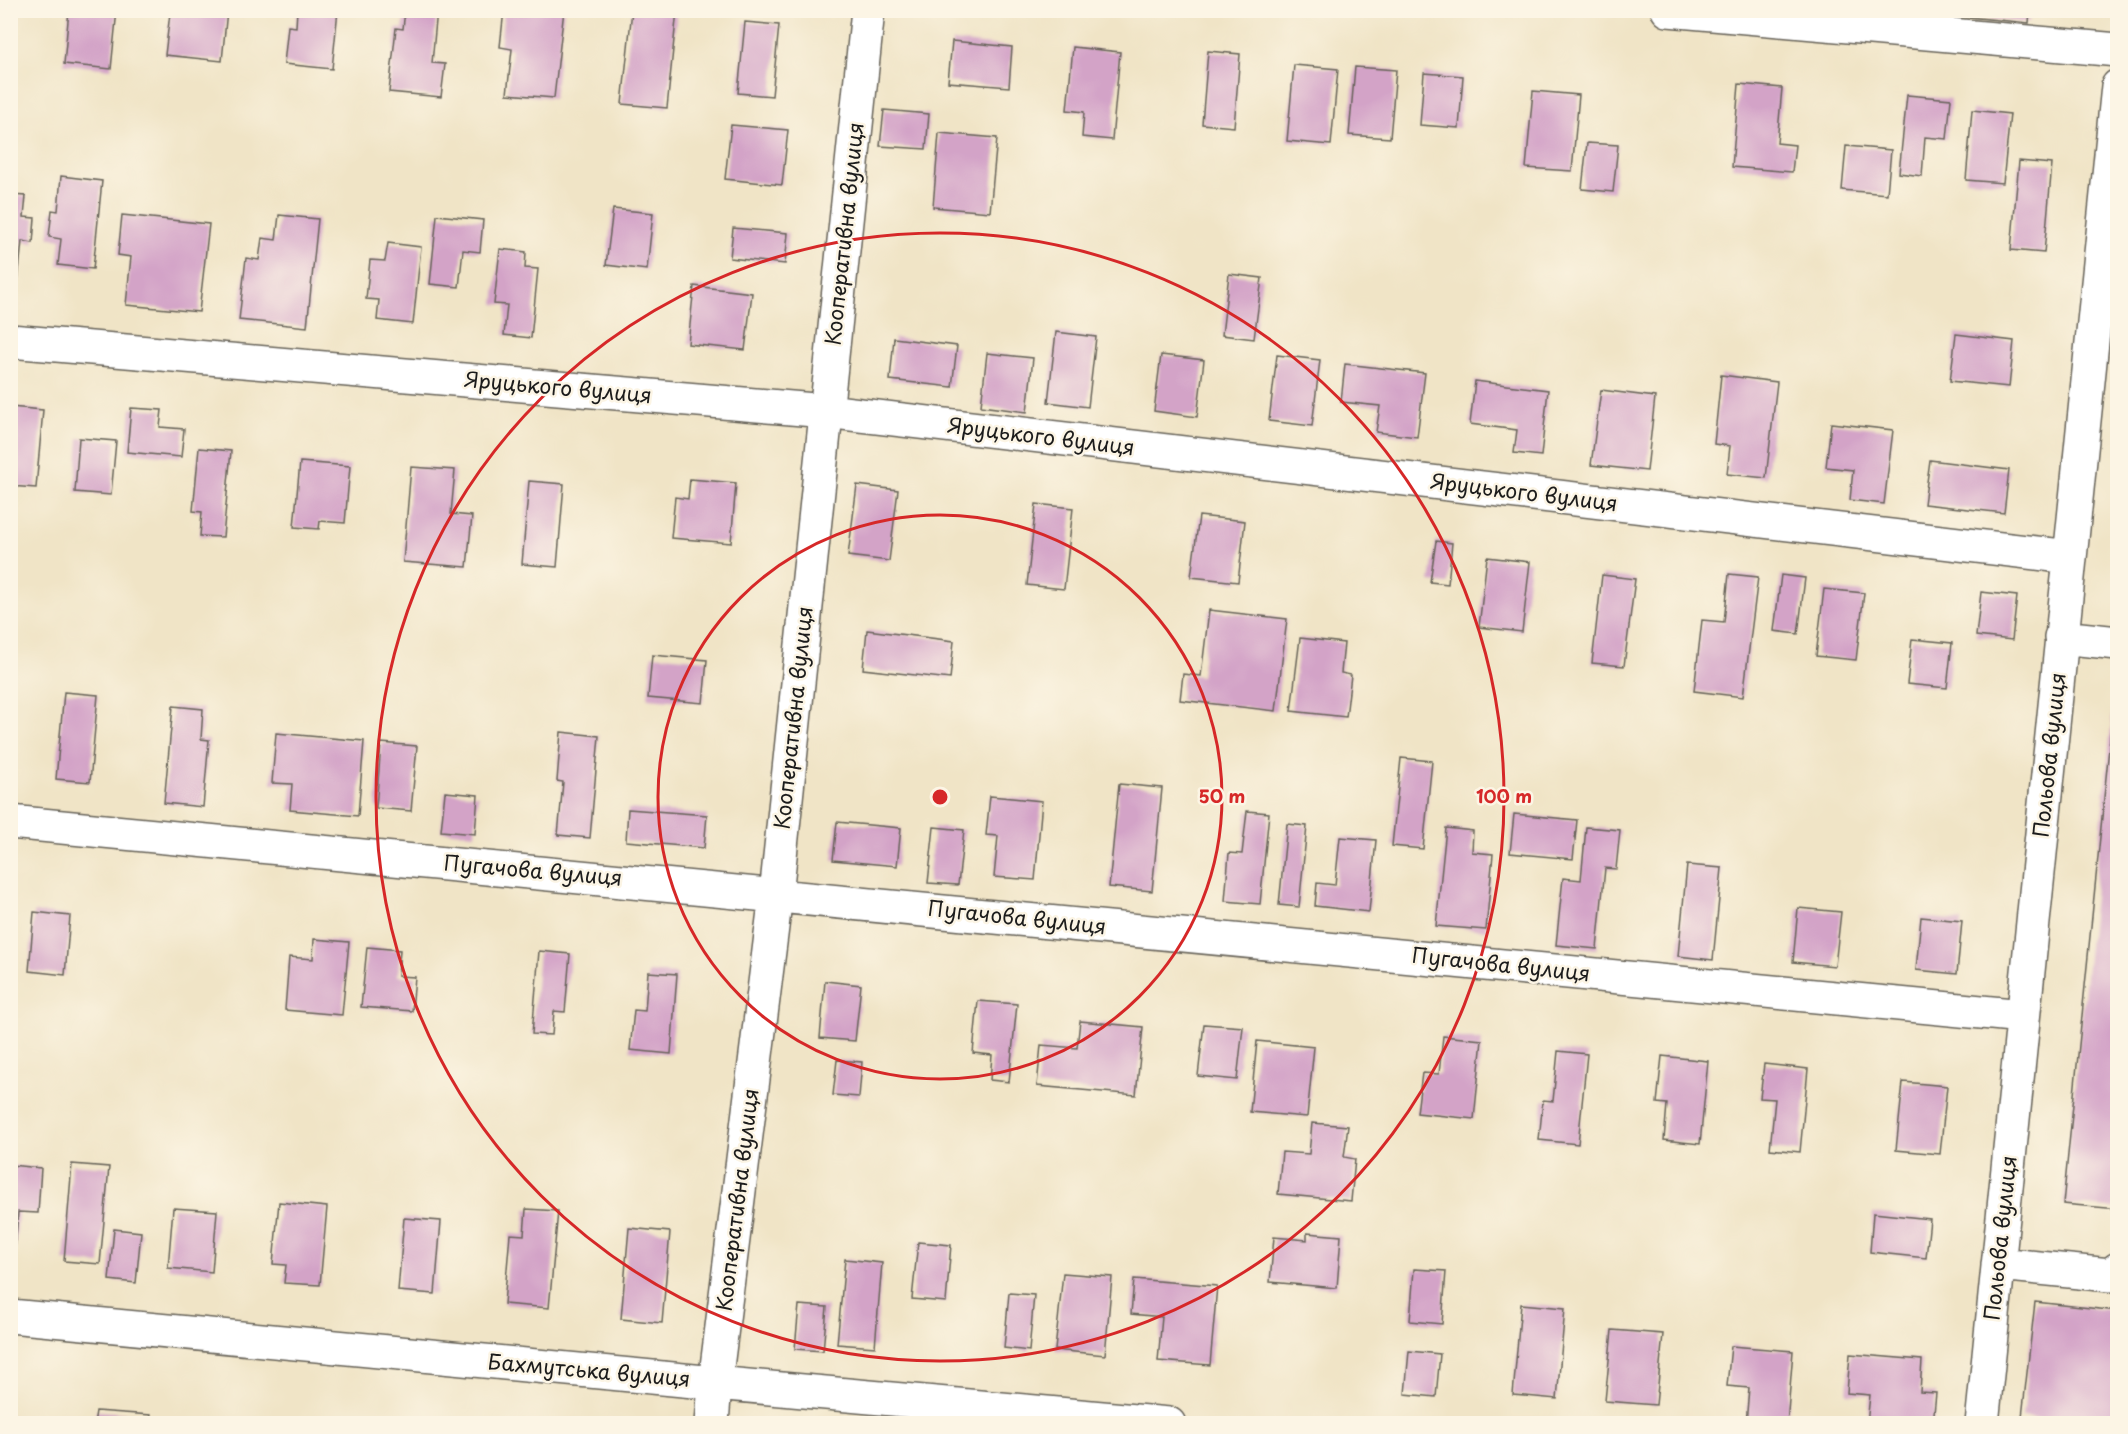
<svg xmlns="http://www.w3.org/2000/svg" width="2128" height="1434" font-family="'Playpen Sans',sans-serif">
	<style>
		.building { fill: #d3a3c7 }
		.lines { fill: none; stroke-linecap: round; stroke-linejoin: round }
		.minor-casing { stroke: #666258; stroke-width: 36 }
		.minor { stroke: #fff; stroke-width: 33 }
		.ring { fill: none; stroke: #d62828; stroke-width: 3 }
		.labels { text-anchor: middle; stroke-width: 5; stroke-linejoin: round; paint-order: stroke }
		.street-label { font-size: 21px; fill: #1c1c1c; stroke: #fcf5e5 }
		.centre { fill: #d62828; stroke: #fcf5e5; stroke-width: 3 }
		.ring-label { font-size: 18px; text-anchor: middle; font-weight: bold; fill: #d62828; stroke: #fcf5e5; stroke-width: 5; stroke-linejoin: round; paint-order: stroke }
	</style>
	<rect width="100%" height="100%" fill="#fcf5e5"/>
	<filter id="ink" filterUnits="userSpaceOnUse"><feTurbulence type="fractalNoise" baseFrequency=".0167" numOctaves="2"/><feDisplacementMap in="SourceGraphic" scale="12" xChannelSelector="R" yChannelSelector="G"/><feConvolveMatrix kernelMatrix="1 2 1 2 8 2 1 2 1" color-interpolation-filters="sRGB"/></filter>
	<filter id="wash" filterUnits="userSpaceOnUse"><feTurbulence type="fractalNoise" baseFrequency=".008" numOctaves="4" result="noise"/><feDisplacementMap in="SourceGraphic" scale="24" xChannelSelector="R" yChannelSelector="G"/><feGaussianBlur stdDeviation="1.35" result="paint"/><feColorMatrix in="noise" values="0 0 0 0 0 0 0 0 0 0 0 0 0 0 0 0 0 1.4 0 .05"/><feComposite in="paint" operator="in"/></filter>
	<g filter="url(#wash)">
		<rect width="100%" height="100%" fill="#f0e4c6"/>
		<g id="blocks">
			<path class="building" d="M 69,10 L 117,10 L 111,69 L 64,64 Z
				M 180,10 L 227,10 L 222,61 L 165,55 L 170,13 L 180,14 Z
				M 297,10 L 338,10 L 332,69 L 284,64 L 288,26 L 296,27 Z
				M 405,10 L 437,10 L 432,63 L 445,64 L 441,97 L 389,92 L 396,28 L 403,29 Z
				M 504,10 L 564,10 L 554,98 L 507,94 L 512,49 L 500,47 Z
				M 632,10 L 677,10 L 667,108 L 622,104 Z
				M 1959,10 L 2030,10 L 2029,23 L 1958,16 Z
				M 745,22 L 779,25 L 772,96 L 738,93 Z
				M 952,41 L 1012,47 L 1009,87 L 948,82 Z
				M 1073,47 L 1120,52 L 1112,140 L 1082,137 L 1084,112 L 1067,110 Z
				M 1208,51 L 1240,54 L 1234,127 L 1202,124 Z
				M 1294,65 L 1338,69 L 1331,145 L 1287,141 Z
				M 1355,67 L 1396,70 L 1390,138 L 1349,135 Z
				M 1424,73 L 1463,76 L 1459,128 L 1420,125 Z
				M 1739,84 L 1782,88 L 1777,143 L 1795,145 L 1792,172 L 1732,167 Z
				M 1533,91 L 1579,95 L 1572,171 L 1526,168 Z
				M 1907,95 L 1951,99 L 1947,139 L 1925,137 L 1922,176 L 1899,173 Z
				M 884,110 L 929,114 L 926,149 L 880,146 Z
				M 1972,110 L 2010,114 L 2003,183 L 1966,180 Z
				M 731,125 L 788,130 L 782,185 L 725,179 Z
				M 939,133 L 997,138 L 990,212 L 933,207 Z
				M 1587,143 L 1618,145 L 1613,192 L 1582,189 Z
				M 1846,146 L 1891,150 L 1887,194 L 1842,190 Z
				M 2019,161 L 2052,164 L 2044,253 L 2011,250 Z
				M 61,176 L 102,181 L 93,269 L 58,265 L 61,239 L 49,237 L 52,210 L 58,211 Z
				M 10,195 L 26,196 L 24,217 L 35,218 L 33,243 L 22,241 L 18,281 L 10,280 Z
				M 613,209 L 653,213 L 647,270 L 606,265 Z
				M 122,215 L 209,224 L 199,312 L 126,305 L 131,257 L 118,255 Z
				M 279,215 L 318,219 L 307,327 L 239,320 L 246,258 L 259,260 L 262,238 L 276,240 Z
				M 437,215 L 483,220 L 480,252 L 463,250 L 459,287 L 430,284 Z
				M 733,228 L 788,233 L 785,264 L 730,258 Z
				M 388,243 L 421,247 L 413,324 L 377,320 L 379,300 L 366,299 L 370,260 L 385,261 Z
				M 500,249 L 526,252 L 525,268 L 538,269 L 531,338 L 504,335 L 507,305 L 494,304 Z
				M 1229,274 L 1262,278 L 1254,339 L 1222,335 Z
				M 694,286 L 752,293 L 745,350 L 688,344 Z
				M 1056,332 L 1096,337 L 1088,407 L 1048,402 Z
				M 1956,334 L 2014,341 L 2009,387 L 1950,381 Z
				M 894,338 L 957,346 L 952,387 L 890,380 Z
				M 987,353 L 1033,358 L 1027,412 L 981,406 Z
				M 1161,355 L 1204,360 L 1197,417 L 1154,411 Z
				M 1277,355 L 1320,360 L 1312,426 L 1269,421 Z
				M 1345,364 L 1425,373 L 1417,437 L 1376,432 L 1380,406 L 1341,402 Z
				M 1721,375 L 1777,382 L 1766,478 L 1727,474 L 1730,446 L 1714,444 Z
				M 1475,381 L 1548,390 L 1541,456 L 1514,453 L 1517,430 L 1470,424 Z
				M 1601,390 L 1655,397 L 1647,471 L 1591,465 Z
				M 10,407 L 43,410 L 36,488 L 10,486 Z
				M 131,408 L 162,410 L 160,427 L 184,429 L 181,457 L 127,452 Z
				M 1831,423 L 1893,430 L 1884,504 L 1850,500 L 1853,470 L 1826,467 Z
				M 79,438 L 116,441 L 111,495 L 75,492 Z
				M 199,448 L 231,451 L 223,537 L 200,536 L 202,512 L 193,511 Z
				M 1930,460 L 2009,470 L 2004,513 L 1924,504 Z
				M 300,462 L 350,466 L 345,523 L 320,521 L 319,529 L 294,527 Z
				M 411,467 L 455,470 L 451,514 L 472,516 L 467,567 L 403,562 Z
				M 690,479 L 736,483 L 731,543 L 671,538 L 675,497 L 688,499 Z
				M 529,481 L 564,484 L 557,567 L 522,564 Z
				M 857,485 L 898,490 L 889,561 L 848,556 Z
				M 1036,504 L 1073,508 L 1064,589 L 1027,585 Z
				M 1199,516 L 1245,521 L 1238,582 L 1191,577 Z
				M 1436,541 L 1452,543 L 1448,584 L 1430,582 Z
				M 1487,557 L 1530,562 L 1522,632 L 1479,627 Z
				M 1729,574 L 1758,577 L 1743,697 L 1694,691 L 1702,620 L 1724,622 Z
				M 1602,575 L 1635,579 L 1624,666 L 1592,663 Z
				M 1781,575 L 1805,578 L 1798,634 L 1774,631 Z
				M 1824,589 L 1864,593 L 1856,660 L 1816,656 Z
				M 1981,592 L 2017,596 L 2012,640 L 1976,636 Z
				M 1209,610 L 1287,619 L 1276,711 L 1180,700 L 1183,674 L 1201,676 Z
				M 867,630 L 954,641 L 950,679 L 863,669 Z
				M 1300,638 L 1344,643 L 1341,673 L 1351,675 L 1346,717 L 1291,711 Z
				M 1912,639 L 1952,643 L 1947,688 L 1907,684 Z
				M 652,655 L 707,660 L 703,703 L 648,698 Z
				M 64,692 L 98,695 L 90,782 L 56,779 Z
				M 173,706 L 203,709 L 201,739 L 209,740 L 203,807 L 164,803 Z
				M 2113,708 L 2118,708 L 2118,1209 L 2063,1204 Z
				M 561,732 L 599,736 L 590,838 L 558,835 L 563,782 L 557,781 Z
				M 276,733 L 364,741 L 358,816 L 290,810 L 292,784 L 272,783 Z
				M 381,743 L 417,746 L 411,811 L 376,808 Z
				M 1401,758 L 1432,761 L 1423,849 L 1392,846 Z
				M 1119,784 L 1162,788 L 1152,891 L 1109,887 Z
				M 445,792 L 478,795 L 475,834 L 441,831 Z
				M 990,796 L 1042,801 L 1035,880 L 994,877 L 998,836 L 986,835 Z
				M 628,809 L 707,815 L 704,848 L 626,841 Z
				M 1247,811 L 1269,813 L 1260,904 L 1225,901 L 1229,853 L 1242,854 Z
				M 1514,814 L 1577,820 L 1573,859 L 1510,853 Z
				M 837,822 L 901,828 L 897,866 L 833,860 Z
				M 1287,824 L 1307,826 L 1299,907 L 1279,905 Z
				M 934,827 L 964,830 L 958,885 L 928,883 Z
				M 1586,827 L 1620,830 L 1616,869 L 1605,868 L 1597,949 L 1556,945 L 1563,878 L 1581,880 Z
				M 1446,828 L 1473,831 L 1472,852 L 1493,854 L 1486,930 L 1436,926 Z
				M 1340,837 L 1376,840 L 1369,912 L 1315,906 L 1317,883 L 1335,885 Z
				M 1687,865 L 1722,868 L 1713,960 L 1678,956 Z
				M 1798,908 L 1841,912 L 1835,966 L 1793,962 Z
				M 34,912 L 70,916 L 65,975 L 29,971 Z
				M 1921,917 L 1962,921 L 1957,974 L 1916,970 Z
				M 314,939 L 349,942 L 342,1015 L 285,1010 L 289,957 L 313,959 Z
				M 367,947 L 400,950 L 398,976 L 415,977 L 412,1011 L 361,1007 Z
				M 539,951 L 570,954 L 565,1012 L 554,1011 L 552,1035 L 532,1034 Z
				M 648,972 L 677,974 L 671,1054 L 630,1050 L 634,1010 L 645,1011 Z
				M 825,981 L 861,985 L 855,1041 L 820,1038 Z
				M 978,1001 L 1017,1004 L 1009,1082 L 990,1080 L 992,1055 L 973,1053 Z
				M 1080,1021 L 1143,1027 L 1136,1095 L 1037,1086 L 1041,1045 L 1077,1048 Z
				M 1204,1024 L 1243,1027 L 1237,1080 L 1198,1076 Z
				M 1443,1036 L 1482,1040 L 1474,1119 L 1417,1113 L 1422,1073 L 1439,1074 Z
				M 1257,1041 L 1314,1047 L 1307,1117 L 1250,1112 Z
				M 1558,1051 L 1587,1054 L 1578,1144 L 1539,1140 L 1543,1100 L 1553,1101 Z
				M 1662,1056 L 1708,1061 L 1700,1144 L 1664,1140 L 1667,1104 L 1657,1103 Z
				M 837,1060 L 862,1062 L 859,1097 L 833,1095 Z
				M 1764,1064 L 1808,1069 L 1800,1152 L 1770,1149 L 1775,1099 L 1760,1098 Z
				M 1903,1082 L 1947,1086 L 1940,1154 L 1896,1150 Z
				M 1312,1123 L 1348,1126 L 1344,1157 L 1355,1159 L 1351,1201 L 1278,1194 L 1282,1152 L 1309,1154 Z
				M 72,1164 L 109,1167 L 100,1264 L 64,1261 Z
				M 10,1165 L 41,1168 L 38,1213 L 18,1212 L 15,1249 L 10,1248 Z
				M 279,1202 L 327,1207 L 320,1285 L 284,1283 L 286,1265 L 273,1264 Z
				M 173,1208 L 217,1211 L 212,1272 L 168,1268 Z
				M 526,1209 L 558,1211 L 549,1308 L 504,1304 L 510,1234 L 524,1235 Z
				M 1873,1213 L 1930,1219 L 1926,1258 L 1870,1252 Z
				M 404,1218 L 441,1221 L 435,1294 L 398,1291 Z
				M 629,1228 L 670,1232 L 662,1323 L 621,1319 Z
				M 114,1229 L 141,1232 L 136,1283 L 109,1280 Z
				M 1307,1233 L 1341,1236 L 1337,1288 L 1270,1282 L 1274,1237 L 1307,1240 Z
				M 918,1242 L 951,1245 L 946,1302 L 912,1299 Z
				M 845,1259 L 882,1263 L 875,1347 L 837,1344 Z
				M 1414,1269 L 1446,1271 L 1442,1324 L 1410,1321 Z
				M 1063,1273 L 1112,1277 L 1105,1355 L 1055,1350 Z
				M 1134,1279 L 1217,1286 L 1210,1365 L 1158,1361 L 1162,1317 L 1131,1314 Z
				M 1009,1293 L 1034,1295 L 1029,1351 L 1004,1348 Z
				M 2035,1302 L 2118,1311 L 2118,1424 L 2083,1424 L 2022,1417 Z
				M 1521,1304 L 1565,1308 L 1557,1399 L 1513,1395 Z
				M 799,1305 L 827,1307 L 823,1351 L 795,1349 Z
				M 1612,1330 L 1663,1334 L 1656,1405 L 1605,1401 Z
				M 1731,1346 L 1793,1351 L 1787,1424 L 1746,1424 L 1749,1388 L 1727,1386 Z
				M 1409,1351 L 1440,1354 L 1436,1397 L 1405,1394 Z
				M 1850,1354 L 1922,1360 L 1920,1392 L 1936,1393 L 1933,1424 L 1867,1424 L 1870,1395 L 1847,1393 Z
				M 96,1411 L 151,1415 L 151,1424 L 94,1424 Z"/>
		</g>
	</g>
	<g filter="url(#ink)">
		<use href="#blocks" fill-opacity="0" stroke="#666258" stroke-width="1.5"/>
		<g class="lines">
			<g class="minor-casing">
				<path id="minor" d="M 1668,10 L 2118,50
					M 10,341 L 826,411 L 2070,557
					M 2061,637 L 2118,643
					M 10,822 L 2023,1016
					M 1998,1264 L 2110,1275 L 2118,1269
					M 10,1316 L 715,1383 L 1169,1424
					M 712,1424 L 715,1383 L 776,895 L 868,10
					M 1982,1424 L 2118,86"/>
			</g>
			<use href="#minor" class="minor"/>
		</g>
	</g>
	<g class="ring">
		<circle cx="940" cy="797" r="282"/>
		<circle cx="940" cy="797" r="564"/>
	</g>
	<g class="labels">
		<g class="street-label">
			<text transform="translate(845 234) rotate(-84)" y="7">Кооперативна вулиця</text>
			<text transform="translate(558 388) rotate(5)" y="7">Яруцького вулиця</text>
			<text transform="translate(1041 437) rotate(7)" y="7">Яруцького вулиця</text>
			<text transform="translate(1524 493) rotate(7)" y="7">Яруцького вулиця</text>
			<text transform="translate(794 718) rotate(-84)" y="7">Кооперативна вулиця</text>
			<text transform="translate(2050 755) rotate(-84)" y="7">Польова вулиця</text>
			<text transform="translate(533 871) rotate(5)" y="7">Пугачова вулиця</text>
			<text transform="translate(1017 918) rotate(6)" y="7">Пугачова вулиця</text>
			<text transform="translate(1501 965) rotate(6)" y="7">Пугачова вулиця</text>
			<text transform="translate(738 1200) rotate(-83)" y="7">Кооперативна вулиця</text>
			<text transform="translate(2001 1238) rotate(-84)" y="7">Польова вулиця</text>
			<text transform="translate(589 1371) rotate(5)" y="7">Бахмутська вулиця</text>
		</g>
	</g>
	<circle cx="940" cy="797" r="9" class="centre"/>
	<g class="ring-label">
		<text x="1222" y="803">50 m</text>
		<text x="1504" y="803">100 m</text>
	</g>
	<rect width="2128" height="1434" fill="none" stroke="#fcf5e5" stroke-width="36"/>
</svg>
